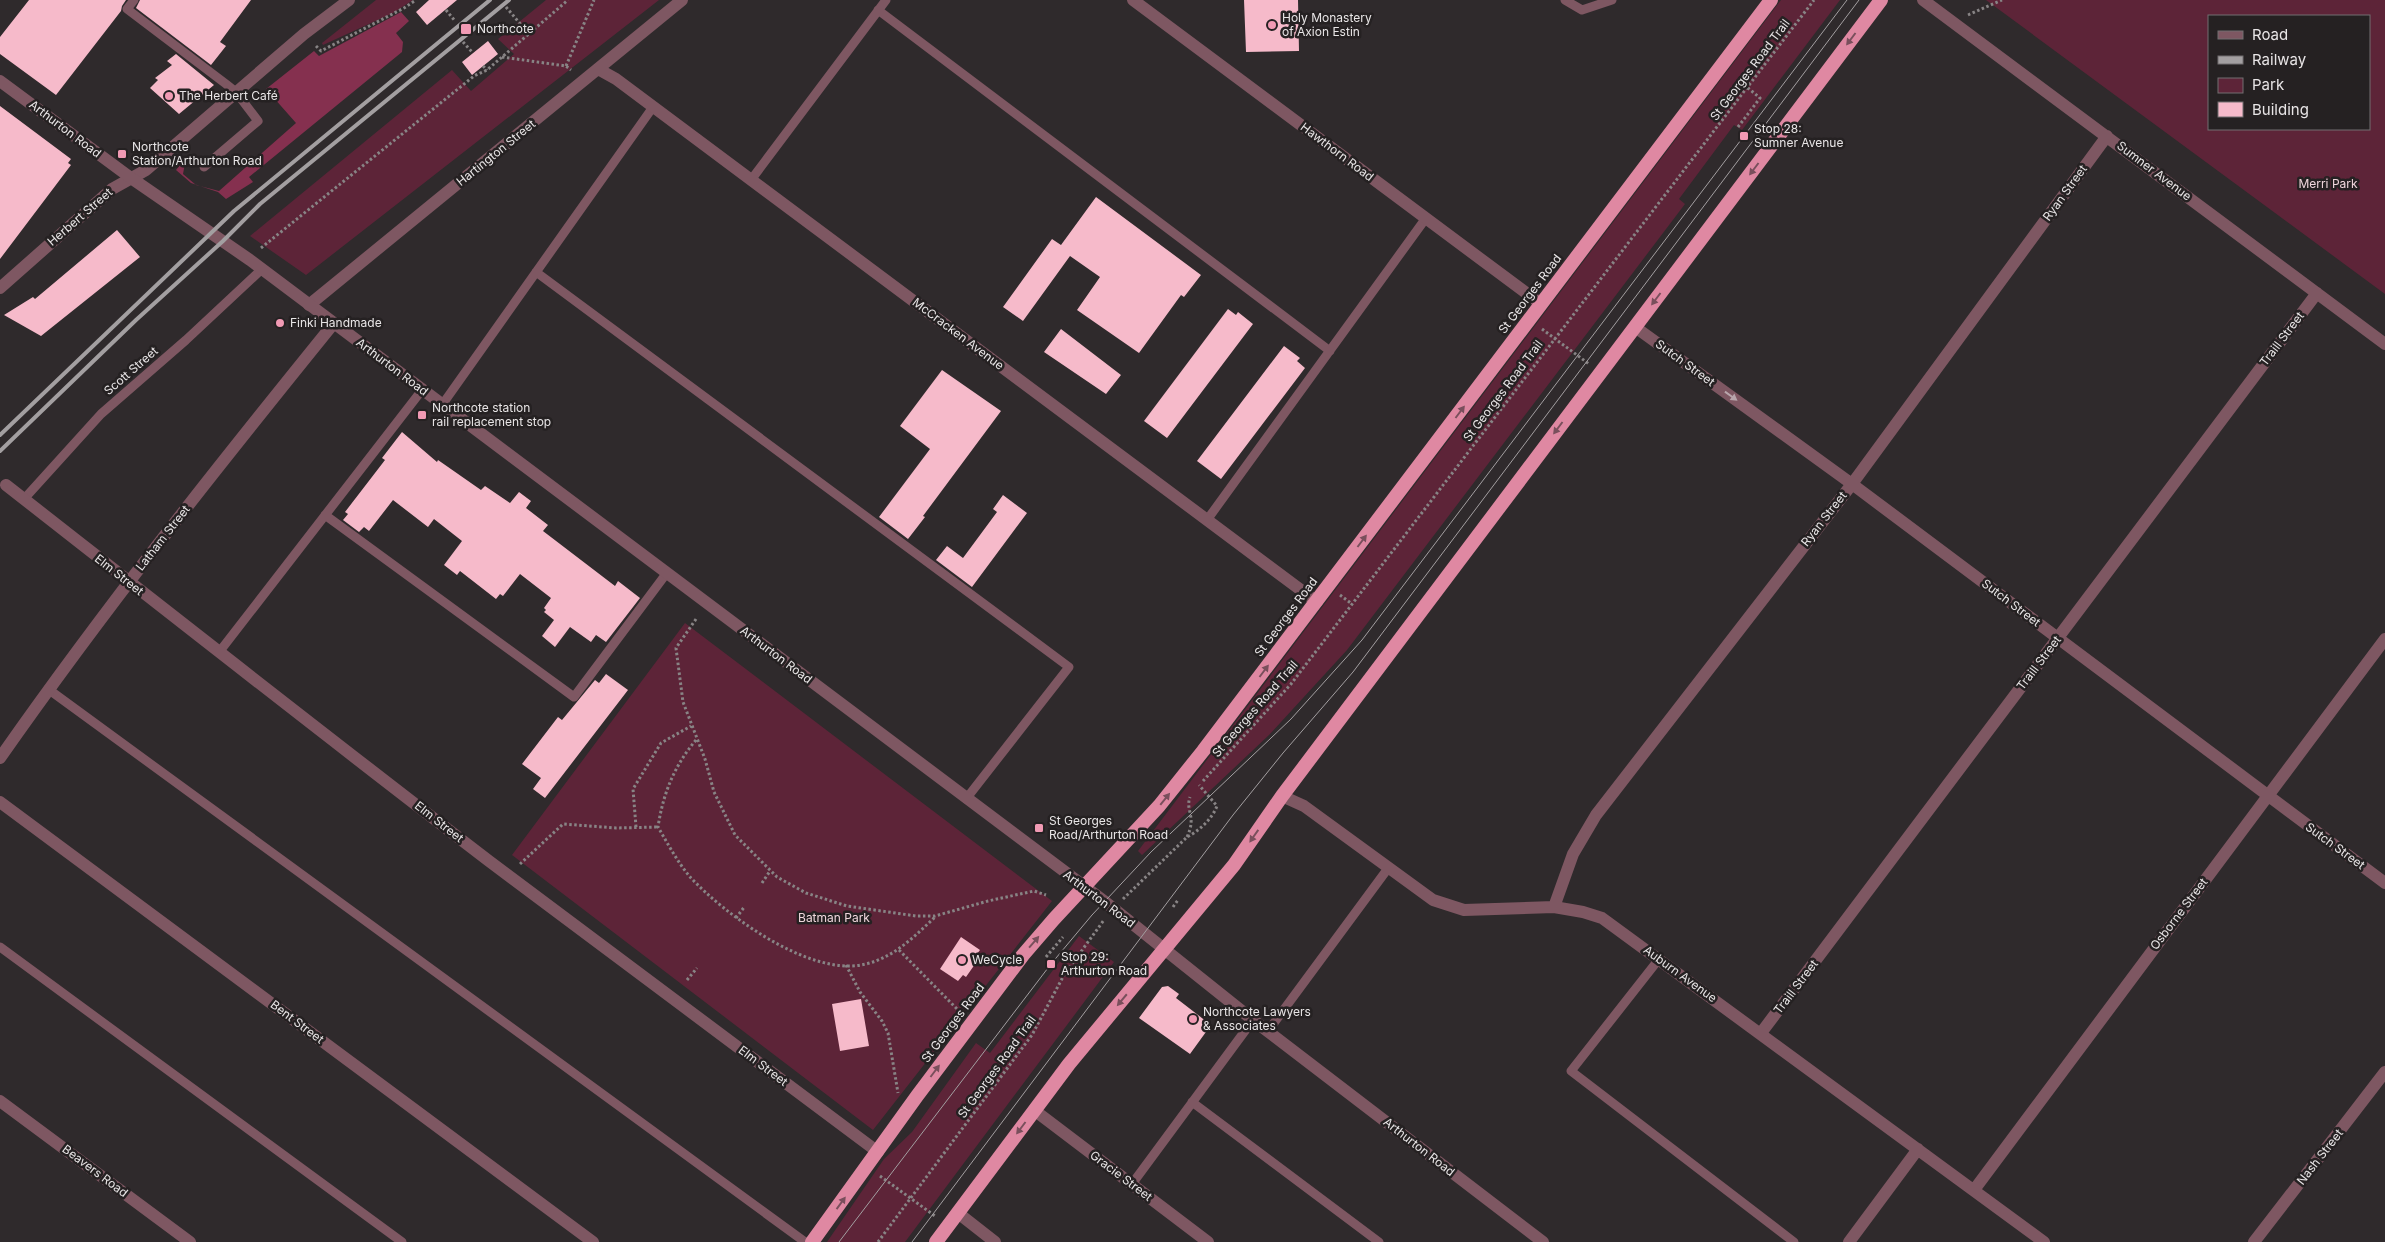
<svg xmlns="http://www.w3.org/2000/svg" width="2385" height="1242" font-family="Inter,sans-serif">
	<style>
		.green { fill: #5d2438; fill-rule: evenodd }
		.forest { fill: #85304f }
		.building { fill: #f6baca }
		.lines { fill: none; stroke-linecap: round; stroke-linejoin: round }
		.path { stroke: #888485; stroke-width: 3; stroke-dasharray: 2.5 2.5; stroke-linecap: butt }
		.service { stroke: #7e5762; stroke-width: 9 }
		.minor { stroke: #7e5762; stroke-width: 12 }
		.tertiary { stroke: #7e5762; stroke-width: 12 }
		.trunk { stroke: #df88a2; stroke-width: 14 }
		.tram { stroke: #a39fa1; stroke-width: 1 }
		.rail { stroke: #a39fa1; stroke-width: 4 }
		.oneway { fill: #794f5c }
		.oneway2 { fill: #b8a5ab }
		.poi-dot { fill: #f19ab4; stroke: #252122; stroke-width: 2 }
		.labels { text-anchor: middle; stroke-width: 5; stroke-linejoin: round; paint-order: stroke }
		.poi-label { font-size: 12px; fill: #e8e5e6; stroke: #252122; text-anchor: start }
		.street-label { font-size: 12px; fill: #e8e5e6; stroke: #252122 }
		.park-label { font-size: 12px; fill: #efd6dc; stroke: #252122 }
	</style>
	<rect width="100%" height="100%" fill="#2f2a2c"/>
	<path class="green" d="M 376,0 L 413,0 L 393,13 L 323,45 L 322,43 Z
		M 546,0 L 659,0 L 306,275 L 250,236 L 452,70 L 471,91 L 514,54 L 498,39 Z
		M 1781,0 L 1840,0 L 1742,130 L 1734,125 L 1679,199 L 1685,204 L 1347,650 L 1269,735 L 1142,855 L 1138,851 Z
		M 1986,0 L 2385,0 L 2385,294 ZM 2209,16 L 2369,16 L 2369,129 L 2209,129 Z
		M 685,623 L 1052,901 L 873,1130 L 512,855 Z
		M 1079,936 L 1114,962 L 905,1242 L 827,1242 L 884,1159 L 912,1132 L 976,1043 L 990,1053 Z"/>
	<path class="forest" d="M 401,12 L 409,21 L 396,33 L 403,42 L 402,52 L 249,177 L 253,182 L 226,199 L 218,192 L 191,183 L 176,170 L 186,158 L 183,174 L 196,185 L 219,191 L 296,123 L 266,89 L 314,51 L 319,56 Z"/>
	<path class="building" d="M 29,0 L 126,0 L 122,6 L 121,11 L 56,95 L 0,54 L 0,37 Z
		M 140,0 L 251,0 L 220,42 L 226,46 L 211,65 L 136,8 Z
		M 429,0 L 457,0 L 427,25 L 416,12 Z
		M 1244,0 L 1298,0 L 1299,51 L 1246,52 Z
		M 488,41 L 498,54 L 472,75 L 462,62 Z
		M 176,54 L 214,85 L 179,114 L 150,88 L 158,80 L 155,78 L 172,65 L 167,61 Z
		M 0,106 L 71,159 L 68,163 L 71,165 L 0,259 Z
		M 1096,197 L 1201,275 L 1184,297 L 1181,295 L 1139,353 L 1077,310 L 1100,277 L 1070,256 L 1023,321 L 1003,307 L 1052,239 L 1061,245 Z
		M 117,230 L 140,257 L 41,336 L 4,315 L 33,297 L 35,299 Z
		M 1228,309 L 1236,315 L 1238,312 L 1253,324 L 1167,438 L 1144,421 Z
		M 1061,329 L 1121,375 L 1106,394 L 1044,352 Z
		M 1284,346 L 1300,358 L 1297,361 L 1305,368 L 1221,479 L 1197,461 Z
		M 942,370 L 1001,411 L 923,516 L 925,517 L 908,539 L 879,517 L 930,449 L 900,426 Z
		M 402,432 L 437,462 L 438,460 L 481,490 L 485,486 L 510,503 L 519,492 L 531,501 L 526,508 L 548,525 L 543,531 L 615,586 L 618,581 L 640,598 L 606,642 L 596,635 L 591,642 L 570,627 L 555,647 L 542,636 L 554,620 L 544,612 L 546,610 L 544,608 L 551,598 L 520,574 L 503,596 L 500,594 L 496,599 L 460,571 L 457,575 L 444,565 L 462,541 L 434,519 L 428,527 L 393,500 L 369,531 L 364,527 L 359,532 L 343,520 L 348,514 L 345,512 L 385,460 L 382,458 Z
		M 1003,495 L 1027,513 L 972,587 L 936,560 L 947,546 L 963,558 L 997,512 L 993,509 Z
		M 606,674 L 628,690 L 545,798 L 533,789 L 541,778 L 522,764 L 558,717 L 562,720 L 595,680 L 599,683 Z
		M 961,937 L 980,950 L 977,954 L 980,957 L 966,977 L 963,975 L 958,981 L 940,969 Z
		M 1168,986 L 1179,994 L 1176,998 L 1211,1025 L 1190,1054 L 1139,1018 L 1162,987 Z
		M 861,999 L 869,1046 L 840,1051 L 832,1004 Z"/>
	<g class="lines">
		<path class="path" d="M 506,7 L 528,33
			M 446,10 L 455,21
			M 1968,15 L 2002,0
			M 463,42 L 473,53
			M 316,46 L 321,51 L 404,8 L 416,0
			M 502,57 L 566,66 L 571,70
			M 483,66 L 487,70
			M 566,66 L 594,0
			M 1738,127 L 1760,98 L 1748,88
			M 261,248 L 474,76 L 487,70 L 568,0
			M 1542,329 L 1589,364
			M 1340,595 L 1352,604
			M 696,619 L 676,648 L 683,702 L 705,759 L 714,792 L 735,835 L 777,877 L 806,893 L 847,906 L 916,916 L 935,916 L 988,901 L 1034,891 L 1046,895
			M 696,740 C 674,766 663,794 658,827 C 668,844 678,863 691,878 C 726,915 799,968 852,966 C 887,964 911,940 935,917
			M 1203,781 L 1291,684 L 1814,0
			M 636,827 L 633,789 L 661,743 L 691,726
			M 1187,837 C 1197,816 1185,811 1190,797
			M 520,864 L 563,824 L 616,828 L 658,827
			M 762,883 L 770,871
			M 1123,899 L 1187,837 C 1199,831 1212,819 1217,806 L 1199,785
			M 1173,907 L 1178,900
			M 736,918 L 745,906
			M 899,950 L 959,1011
			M 1046,957 L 1063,937
			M 846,965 L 860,992 L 882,1021 L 888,1033 L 898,1093
			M 687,980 L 697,968
			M 880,1176 L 935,1216
			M 878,1242 L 1032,1035 L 1064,975 L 1104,920"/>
		<path class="service" d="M 134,0 L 127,9 L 226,84 L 236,92 L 258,121 L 204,167
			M 1565,0 L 1582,10 L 1612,0
			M 878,10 L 1330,351
			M 751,180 L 886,0
			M 536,272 L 1069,667 L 966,799
			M 442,405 L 653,107
			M 24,499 L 101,414 L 186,340 L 262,269
			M 325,515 L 574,697 L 666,574
			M 1207,520 L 1426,218
			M 220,651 L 422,390
			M 48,689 L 805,1242
			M 0,947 L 402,1242
			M 1659,959 L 1571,1071 L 1794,1242
			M 1268,1031 L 1389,867
			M 1192,1102 L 1379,1242
			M 1132,1184 L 1253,1020"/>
		<path class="minor" d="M 1133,0 L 1541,304
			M 1923,0 L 2385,344
			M 598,69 L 616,79 L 1317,602
			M 0,288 L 112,189 L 146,170 L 304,34 L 349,0
			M 309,305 L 682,0
			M 1635,327 L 1852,484 L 2385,883
			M 6,485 C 167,611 327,737 489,861 C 618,959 749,1054 878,1152
			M 0,758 C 105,608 219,465 334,323
			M 1282,796 L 1304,806 L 1433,900 L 1464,910 L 1554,907 L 1583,912 L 1602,918 L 2044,1242
			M 0,802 L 593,1242
			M 1554,907 L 1573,854 L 1596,815 L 1852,484 L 2107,136
			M 1761,1033 L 2317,293
			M 0,1101 L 190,1242
			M 1034,1110 L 1208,1242
			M 1974,1190 L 2385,639
			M 958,1213 L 995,1242
			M 1849,1242 L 1918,1149
			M 2254,1242 L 2385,1072"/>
		<path class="tertiary" d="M 0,81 L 131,178 L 250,260 L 1104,901 L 1253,1020 L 1543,1242"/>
		<path class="trunk" d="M 812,1242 L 917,1096 L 1023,955 L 1054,919 L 1159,806 L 1203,751 L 1771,0
			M 936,1242 L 1069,1064 L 1234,865 L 1282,796 L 1881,0"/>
		<path class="tram" d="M 839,1242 L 1051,964 L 1092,915 L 1151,852 L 1291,719 L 1362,640 L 1847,0
			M 912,1242 L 1233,815 L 1283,753 L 1353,672 L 1859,0"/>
		<path class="rail" d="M 0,435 L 234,211 L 490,0
			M 0,451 L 136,320 L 223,241 L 260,204 L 509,0"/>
	</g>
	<defs><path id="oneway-solid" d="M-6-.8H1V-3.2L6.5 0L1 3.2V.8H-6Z" transform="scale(1.25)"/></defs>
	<g class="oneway">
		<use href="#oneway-solid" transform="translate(1851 39) rotate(127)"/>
		<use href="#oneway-solid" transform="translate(1754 169) rotate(127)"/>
		<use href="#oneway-solid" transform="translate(1656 299) rotate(127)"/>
		<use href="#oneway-solid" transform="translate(1460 412) rotate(-53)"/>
		<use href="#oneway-solid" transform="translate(1558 428) rotate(127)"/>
		<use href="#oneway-solid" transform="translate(1362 541) rotate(-53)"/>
		<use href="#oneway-solid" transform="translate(1264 671) rotate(-53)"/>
		<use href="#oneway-solid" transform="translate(1165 799) rotate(-51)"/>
		<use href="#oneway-solid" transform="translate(1254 836) rotate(125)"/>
		<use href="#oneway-solid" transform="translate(1034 942) rotate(-49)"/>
		<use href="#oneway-solid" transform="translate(1122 1000) rotate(130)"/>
		<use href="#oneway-solid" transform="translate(935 1071) rotate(-53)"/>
		<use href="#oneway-solid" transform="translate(1021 1128) rotate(127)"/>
		<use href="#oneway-solid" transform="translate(841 1203) rotate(-54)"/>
	</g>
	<use class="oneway2" href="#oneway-solid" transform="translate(1731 396) rotate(36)"/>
	<g class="poi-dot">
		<circle cx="1272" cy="25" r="5"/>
		<rect x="460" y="23" width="12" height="12" rx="2.5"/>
		<circle cx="169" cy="96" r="5"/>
		<rect x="1739" y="131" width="10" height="10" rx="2.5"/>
		<rect x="117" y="149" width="10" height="10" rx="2.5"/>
		<circle cx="280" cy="323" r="5"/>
		<rect x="417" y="410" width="10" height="10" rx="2.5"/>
		<rect x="1034" y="823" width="10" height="10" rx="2.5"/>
		<circle cx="962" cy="960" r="5"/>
		<rect x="1046" y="959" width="10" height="10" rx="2.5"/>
		<circle cx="1193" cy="1019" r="5"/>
	</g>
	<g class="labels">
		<g class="poi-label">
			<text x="1282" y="22">Holy Monastery<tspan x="1282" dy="14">of Axion Estin</tspan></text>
			<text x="477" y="33">Northcote</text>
			<text x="179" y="100">The Herbert Café</text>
			<text x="1754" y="133">Stop 28:<tspan x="1754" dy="14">Sumner Avenue</tspan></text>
			<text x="132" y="151">Northcote<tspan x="132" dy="14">Station/Arthurton Road</tspan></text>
			<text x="290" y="327">Finki Handmade</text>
			<text x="432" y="412">Northcote station<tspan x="432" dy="14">rail replacement stop</tspan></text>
			<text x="1049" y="825">St Georges<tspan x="1049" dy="14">Road/Arthurton Road</tspan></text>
			<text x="1061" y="961">Stop 29:<tspan x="1061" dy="14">Arthurton Road</tspan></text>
			<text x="972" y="964">WeCycle</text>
			<text x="1203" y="1016">Northcote Lawyers<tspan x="1203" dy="14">&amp; Associates</tspan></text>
		</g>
		<g class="street-label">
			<text transform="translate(1750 70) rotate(-53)" y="4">St Georges Road Trail</text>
			<text transform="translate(65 129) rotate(37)" y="4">Arthurton Road</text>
			<text transform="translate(1337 152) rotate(37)" y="4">Hawthorn Road</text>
			<text transform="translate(496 153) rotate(-39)" y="4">Hartington Street</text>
			<text transform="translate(2154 171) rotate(37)" y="4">Sumner Avenue</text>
			<text transform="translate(2065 193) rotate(-54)" y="4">Ryan Street</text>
			<text transform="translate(80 217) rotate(-41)" y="4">Herbert Street</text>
			<text transform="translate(1530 294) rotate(-53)" y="4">St Georges Road</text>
			<text transform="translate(958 334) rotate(37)" y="4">McCracken Avenue</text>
			<text transform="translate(2282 339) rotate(-53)" y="4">Traill Street</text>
			<text transform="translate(1685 363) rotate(36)" y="4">Sutch Street</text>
			<text transform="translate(392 367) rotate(37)" y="4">Arthurton Road</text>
			<text transform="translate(131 371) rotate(-41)" y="4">Scott Street</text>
			<text transform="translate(1503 391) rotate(-53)" y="4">St Georges Road Trail</text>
			<text transform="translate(1824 519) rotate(-52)" y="4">Ryan Street</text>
			<text transform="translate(163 538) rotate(-52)" y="4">Latham Street</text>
			<text transform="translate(119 575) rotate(38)" y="4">Elm Street</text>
			<text transform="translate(2011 603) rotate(37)" y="4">Sutch Street</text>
			<text transform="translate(1286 617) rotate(-53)" y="4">St Georges Road</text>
			<text transform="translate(776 655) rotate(37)" y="4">Arthurton Road</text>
			<text transform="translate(2039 663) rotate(-53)" y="4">Traill Street</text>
			<text transform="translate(1255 709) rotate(-49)" y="4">St Georges Road Trail</text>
			<text transform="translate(439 822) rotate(38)" y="4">Elm Street</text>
			<text transform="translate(2335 846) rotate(36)" y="4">Sutch Street</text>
			<text transform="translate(1099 899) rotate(37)" y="4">Arthurton Road</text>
			<text transform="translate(2179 914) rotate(-53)" y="4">Osborne Street</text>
			<text transform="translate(1680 974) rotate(36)" y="4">Auburn Avenue</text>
			<text transform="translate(1796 987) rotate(-53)" y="4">Traill Street</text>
			<text transform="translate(297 1022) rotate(37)" y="4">Bent Street</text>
			<text transform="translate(953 1023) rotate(-53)" y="4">St Georges Road</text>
			<text transform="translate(763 1066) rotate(37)" y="4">Elm Street</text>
			<text transform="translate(997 1067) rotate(-54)" y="4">St Georges Road Trail</text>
			<text transform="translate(1419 1147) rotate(38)" y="4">Arthurton Road</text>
			<text transform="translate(2320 1157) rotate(-52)" y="4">Nash Street</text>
			<text transform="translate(95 1171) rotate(37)" y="4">Beavers Road</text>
			<text transform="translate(1121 1176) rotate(37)" y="4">Gracie Street</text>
		</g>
		<g class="park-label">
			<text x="2328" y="188">Merri Park</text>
			<text x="834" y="922">Batman Park</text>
		</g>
	</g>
	<rect x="2208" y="15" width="162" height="115" fill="#252122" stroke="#736f70"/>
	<rect x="2218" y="31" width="25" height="8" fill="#7e5762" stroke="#736f70"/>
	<text x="2252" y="40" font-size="15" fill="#e8e5e6">Road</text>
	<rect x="2218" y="56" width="25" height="8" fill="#a39fa1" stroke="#736f70"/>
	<text x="2252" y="65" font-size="15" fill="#e8e5e6">Railway</text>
	<rect x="2218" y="78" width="25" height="15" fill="#5d2438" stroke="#736f70"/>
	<text x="2252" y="90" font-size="15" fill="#e8e5e6">Park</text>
	<rect x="2218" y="102" width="25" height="15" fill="#f6baca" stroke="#736f70"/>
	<text x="2252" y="115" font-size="15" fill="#e8e5e6">Building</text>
</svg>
